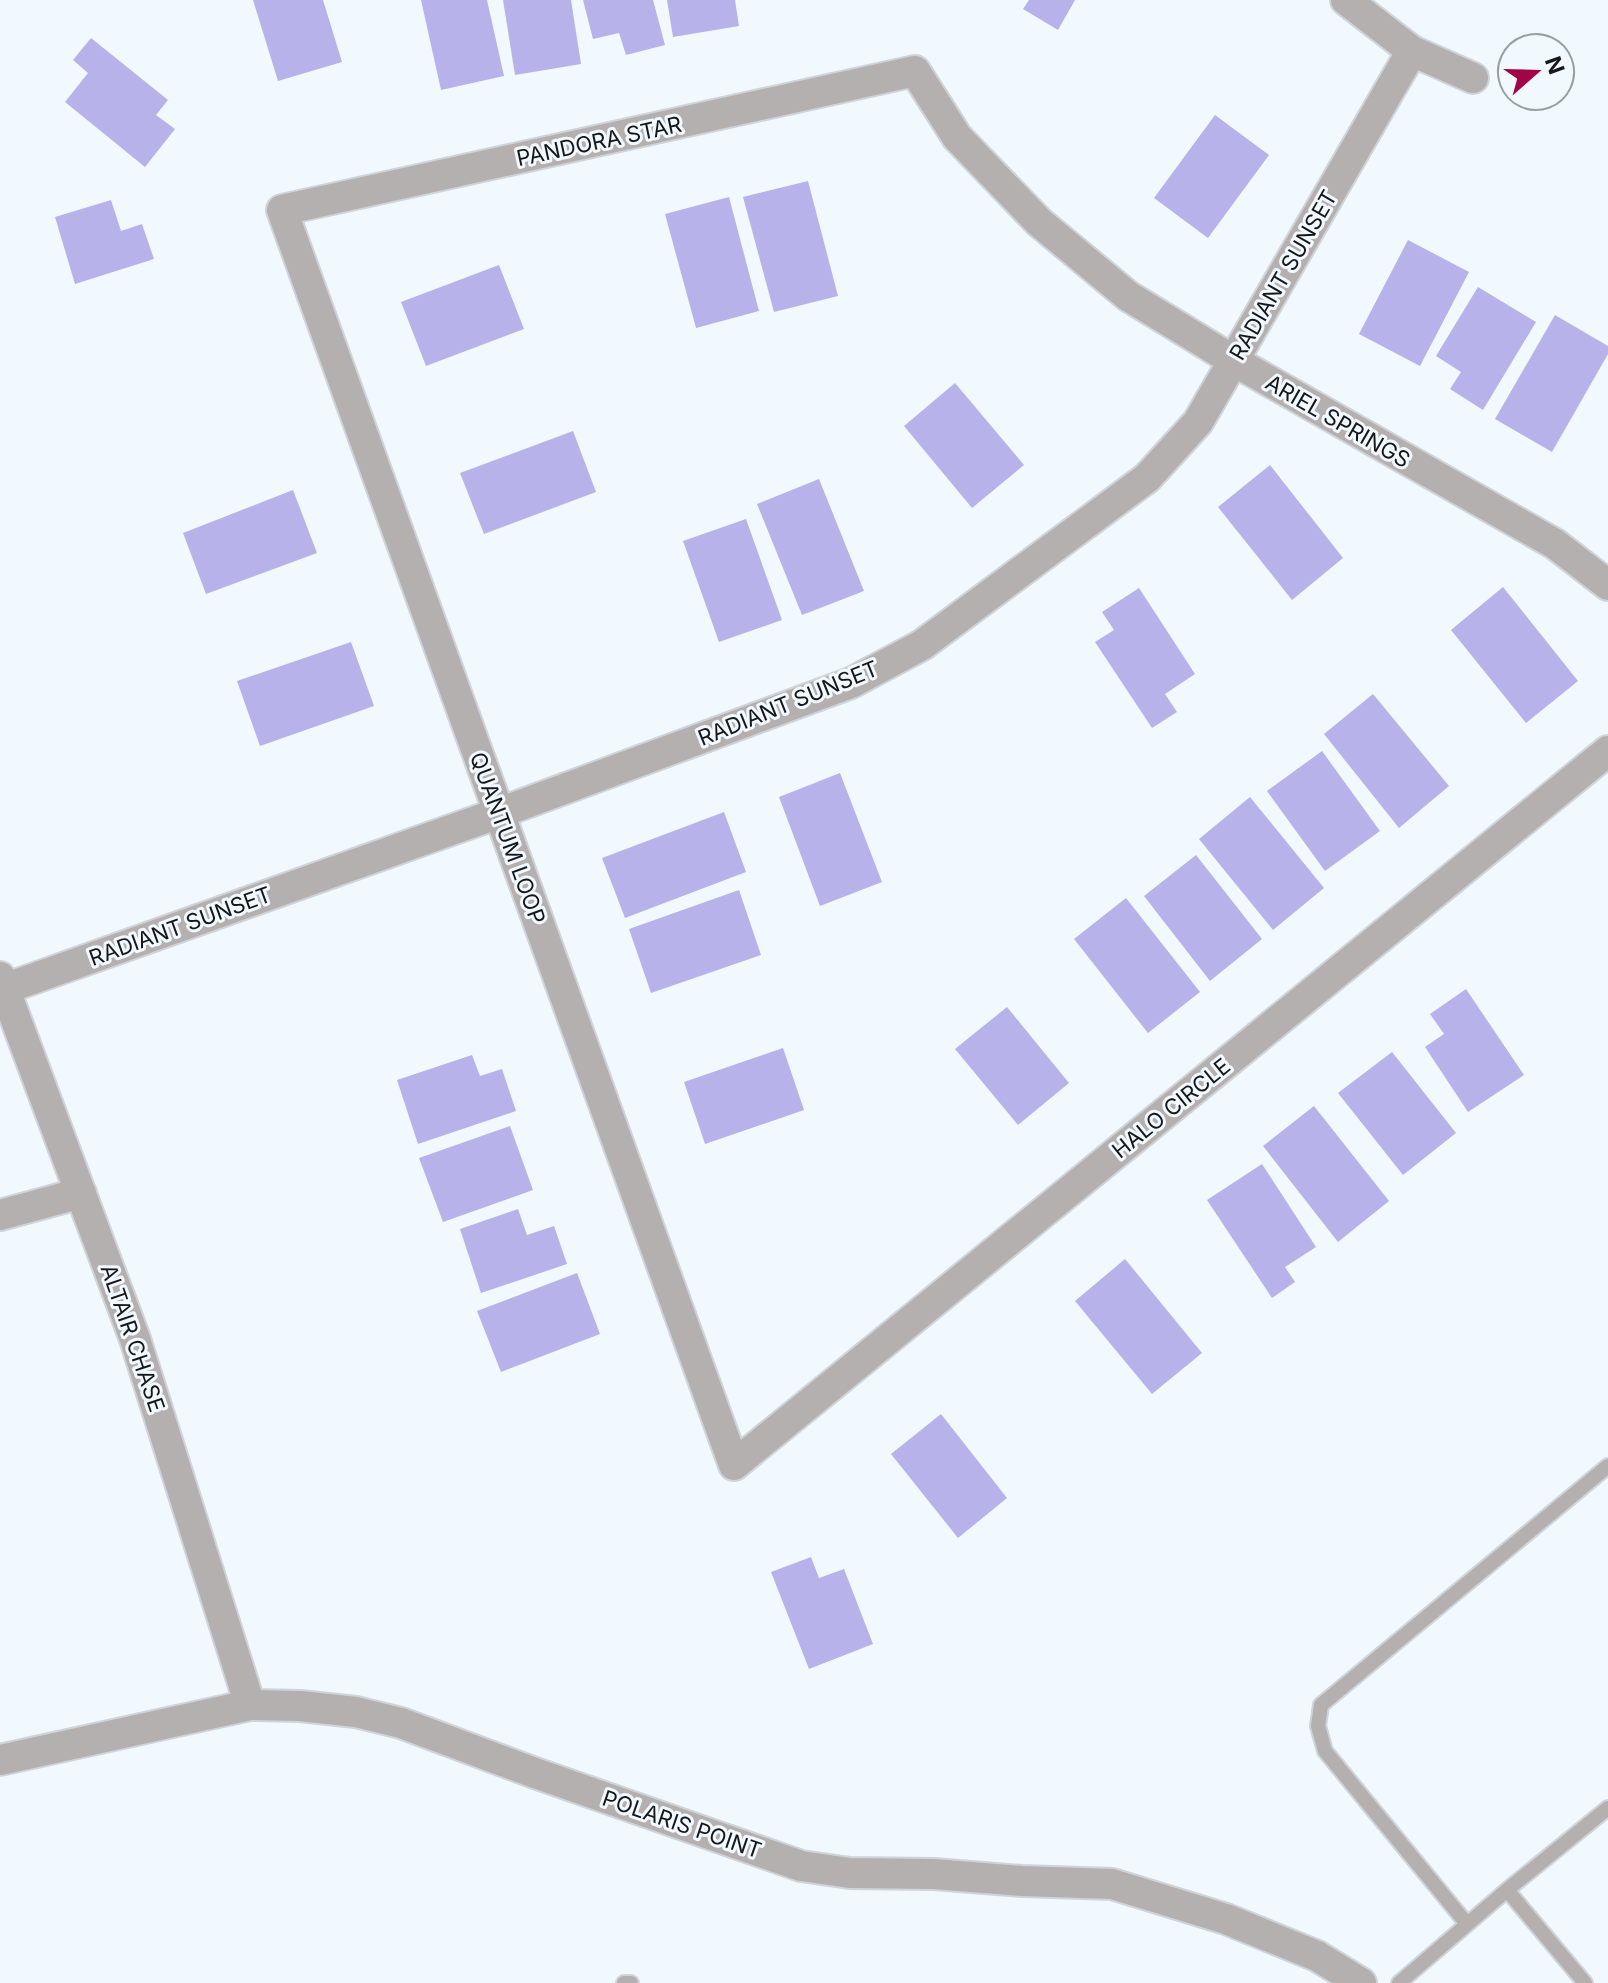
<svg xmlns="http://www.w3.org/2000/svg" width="1608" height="1983" font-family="Inter,sans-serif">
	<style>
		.building { fill: #b7b2ea }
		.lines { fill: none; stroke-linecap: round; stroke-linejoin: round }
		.service-casing { stroke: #ced4d9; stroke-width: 18 }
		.minor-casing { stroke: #ced4d9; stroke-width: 34 }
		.service { stroke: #b4b0af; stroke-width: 14 }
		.minor { stroke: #b4b0af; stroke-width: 30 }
		.labels { text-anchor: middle; stroke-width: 6; stroke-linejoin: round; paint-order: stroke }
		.street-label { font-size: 22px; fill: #151719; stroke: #f1f8fe }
	</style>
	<rect width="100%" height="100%" fill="#f1f8fe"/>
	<path class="building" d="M 253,0 L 323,0 L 342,62 L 278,81 Z
		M 421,0 L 487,0 L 504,76 L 441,90 Z
		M 503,0 L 571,0 L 581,64 L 515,75 Z
		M 583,0 L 653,0 L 665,45 L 626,55 L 619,33 L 593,39 Z
		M 667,0 L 735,0 L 739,26 L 673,37 Z
		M 1029,0 L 1075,0 L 1058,30 L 1023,9 Z
		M 91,38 L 168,100 L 156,115 L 175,129 L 145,167 L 65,102 L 88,73 L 73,60 Z
		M 1215,115 L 1269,155 L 1208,238 L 1154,198 Z
		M 808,181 L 838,296 L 774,312 L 743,197 Z
		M 729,197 L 759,311 L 696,328 L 665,214 Z
		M 111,200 L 121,231 L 142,224 L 154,259 L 75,284 L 55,217 Z
		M 1408,240 L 1469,272 L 1420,366 L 1359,334 Z
		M 499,265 L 524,329 L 426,366 L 401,302 Z
		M 1478,287 L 1536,322 L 1483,410 L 1450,389 L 1461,372 L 1436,356 Z
		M 1555,315 L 1608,346 L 1608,354 L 1552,452 L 1495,419 Z
		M 955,383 L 1024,465 L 972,508 L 904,426 Z
		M 573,431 L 596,492 L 484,534 L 460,473 Z
		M 1270,465 L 1343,558 L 1292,600 L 1218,507 Z
		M 819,479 L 864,591 L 802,615 L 757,504 Z
		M 293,490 L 317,553 L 206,594 L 183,533 Z
		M 746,519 L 782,620 L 719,642 L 683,541 Z
		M 1503,587 L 1578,681 L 1526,723 L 1451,630 Z
		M 1139,588 L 1195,674 L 1165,694 L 1177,712 L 1152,728 L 1095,642 L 1114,630 L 1102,612 Z
		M 351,642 L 374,706 L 260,746 L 237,681 Z
		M 1373,694 L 1449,786 L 1399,828 L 1324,734 Z
		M 1322,751 L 1380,831 L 1325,871 L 1267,791 Z
		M 840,773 L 882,882 L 820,906 L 779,797 Z
		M 1250,797 L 1324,888 L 1273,930 L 1199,839 Z
		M 724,812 L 746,872 L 625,918 L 602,858 Z
		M 1196,855 L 1262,939 L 1210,981 L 1144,896 Z
		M 739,890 L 761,955 L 651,993 L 629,929 Z
		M 1126,898 L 1200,992 L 1148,1033 L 1074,939 Z
		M 1466,989 L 1524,1075 L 1468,1112 L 1425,1047 L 1444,1034 L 1430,1014 Z
		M 1007,1007 L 1069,1083 L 1018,1125 L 955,1049 Z
		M 783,1048 L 804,1110 L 705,1144 L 684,1082 Z
		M 1392,1052 L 1456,1133 L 1403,1175 L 1338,1093 Z
		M 472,1055 L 480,1076 L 502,1069 L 516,1111 L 418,1144 L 397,1080 Z
		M 1314,1106 L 1389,1201 L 1338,1242 L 1263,1146 Z
		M 510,1126 L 533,1190 L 443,1222 L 419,1158 Z
		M 1262,1164 L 1316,1247 L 1285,1267 L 1295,1282 L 1272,1298 L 1207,1200 Z
		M 518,1209 L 527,1235 L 554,1226 L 567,1264 L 481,1293 L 460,1229 Z
		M 1125,1259 L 1202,1353 L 1152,1394 L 1075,1301 Z
		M 577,1273 L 600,1334 L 501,1372 L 477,1311 Z
		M 941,1414 L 1007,1498 L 958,1538 L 891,1454 Z
		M 811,1557 L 819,1578 L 844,1569 L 873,1644 L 809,1669 L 771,1572 Z"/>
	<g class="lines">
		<g class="service-casing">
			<path id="service" d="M 1507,1890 L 1608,1808
				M 1467,1924 L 1325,1751 L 1318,1726 L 1321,1705 L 1608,1466
				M 624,1983 L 631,1983
				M 1399,1983 L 1507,1890 L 1585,1983"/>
		</g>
		<g class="minor-casing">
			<path id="minor" d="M 1346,0 L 1412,51 L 1473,78
				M 1608,585 L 1555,544 L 1234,361 L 1128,296 L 1039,222 L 957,137 L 915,71 L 282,210 L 734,1465 L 1608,751
				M 0,977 L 135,1339 L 250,1705
				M 4,989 L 499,813 L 851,683 L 922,645 L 1147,478 L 1198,422 L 1412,51
				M 0,1215 L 81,1193
				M 0,1760 L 250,1705 L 300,1706 L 356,1712 L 401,1723 L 535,1773 L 801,1866 L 850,1873 L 934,1874 L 1022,1881 L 1112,1884 L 1226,1919 L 1317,1956 L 1361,1983"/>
		</g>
		<use href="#service" class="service"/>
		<use href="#minor" class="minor"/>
	</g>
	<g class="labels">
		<g class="street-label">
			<text transform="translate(599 141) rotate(-12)" y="8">PANDORA STAR</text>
			<text transform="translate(1283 275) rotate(-60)" y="8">RADIANT SUNSET</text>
			<text transform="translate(1338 421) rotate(30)" y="8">ARIEL SPRINGS</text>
			<text transform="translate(788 703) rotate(-22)" y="8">RADIANT SUNSET</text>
			<text transform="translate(508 838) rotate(70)" y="8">QUANTUM LOOP</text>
			<text transform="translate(180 926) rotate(-20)" y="8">RADIANT SUNSET</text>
			<text transform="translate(1171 1108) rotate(-39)" y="8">HALO CIRCLE</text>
			<text transform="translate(133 1338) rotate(71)" y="8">ALTAIR CHASE</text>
			<text transform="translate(682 1824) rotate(19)" y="8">POLARIS POINT</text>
		</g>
	</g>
	<g transform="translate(1536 72) rotate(70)"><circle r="38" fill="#f1f8fe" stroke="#999ea2" stroke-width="2"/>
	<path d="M0-6L14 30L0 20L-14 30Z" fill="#a00548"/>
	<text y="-12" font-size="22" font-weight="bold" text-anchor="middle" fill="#151719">N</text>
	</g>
</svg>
